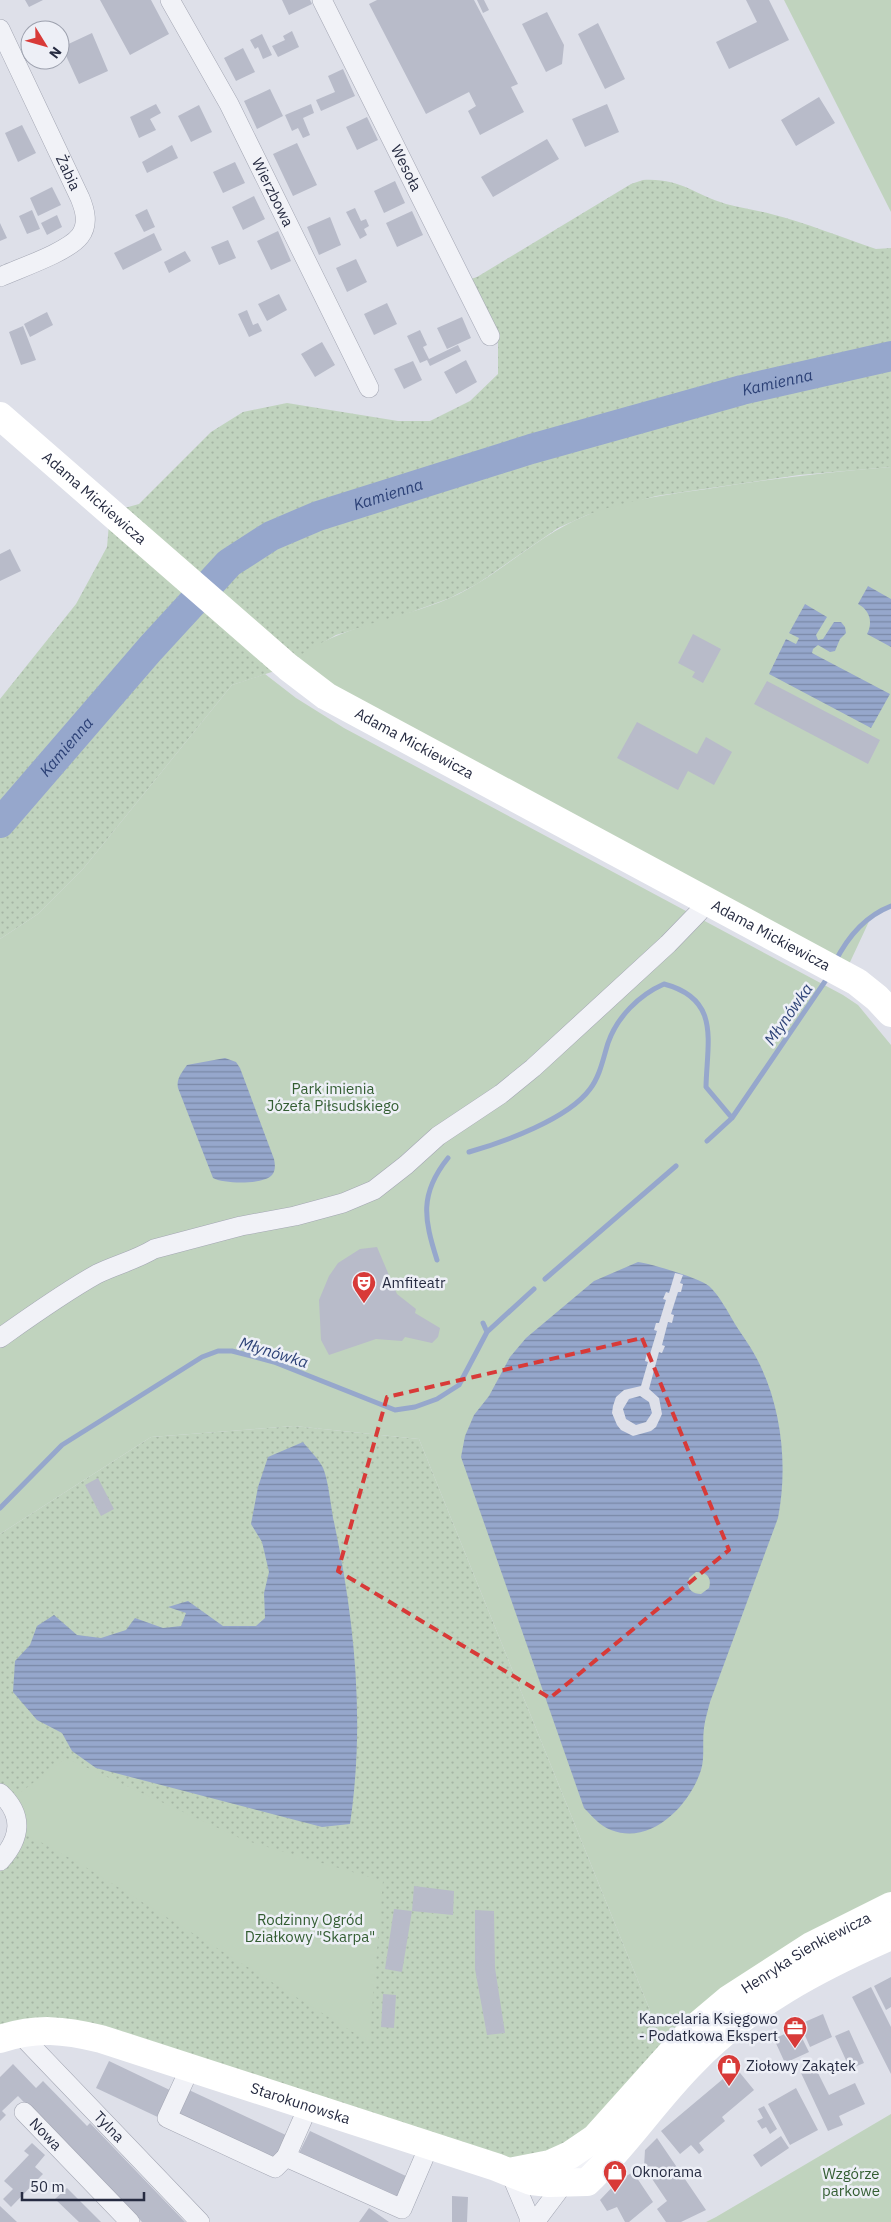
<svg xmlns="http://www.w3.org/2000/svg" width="891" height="2222" font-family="'IBM Plex Sans',sans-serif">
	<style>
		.grass { fill: url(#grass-dots) }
		.green { fill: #c0d3be }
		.water { fill: url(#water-rules); fill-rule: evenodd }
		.pier { fill: #dee0e9; fill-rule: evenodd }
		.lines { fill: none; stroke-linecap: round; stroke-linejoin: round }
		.stream { stroke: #96a7cc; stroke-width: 5 }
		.river { stroke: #96a7cc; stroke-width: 30 }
		.building { fill: #b8bbc9 }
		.street-casing { stroke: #a3a6b3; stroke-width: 20 }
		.street { stroke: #f1f2f7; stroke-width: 19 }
		.secondary { stroke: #fff; stroke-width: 28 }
		.marked { fill: none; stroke: #d83a38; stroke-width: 4; stroke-dasharray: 10 6; stroke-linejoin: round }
		.labels { text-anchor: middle; stroke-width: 5; stroke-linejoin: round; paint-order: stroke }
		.street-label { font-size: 15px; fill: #262b41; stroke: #edeff6 }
		.park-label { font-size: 15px; fill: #335d32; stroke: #edeff6 }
		.poi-label { font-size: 15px; fill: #262b41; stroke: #edeff6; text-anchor: start }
		.water-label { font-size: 16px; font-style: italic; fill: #2d4277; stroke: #edeff6 }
	</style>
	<defs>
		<pattern id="grass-dots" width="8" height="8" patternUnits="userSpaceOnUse" patternTransform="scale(1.25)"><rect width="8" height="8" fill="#c0d3be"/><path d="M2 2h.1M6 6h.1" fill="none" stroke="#a5b5a4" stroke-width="1.8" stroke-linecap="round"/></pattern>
		<pattern id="water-rules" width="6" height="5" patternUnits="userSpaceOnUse" patternTransform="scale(1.25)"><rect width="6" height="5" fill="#96a7cc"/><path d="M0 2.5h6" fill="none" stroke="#7a88a7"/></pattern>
	</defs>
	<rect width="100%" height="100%" fill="#dee0e9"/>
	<path class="grass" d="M 643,180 C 681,178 693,194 726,204 C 741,208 756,210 771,214 C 806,223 841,237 876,249 L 891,248 L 891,467 L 799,475 L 656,496 L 587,515 L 558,528 L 477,584 L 450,598 L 406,614 L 336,635 L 300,656 L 287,667 L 232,685 L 83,869 L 38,914 L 0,939 L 0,699 L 76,604 L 107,547 L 110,512 L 139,504 L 211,432 L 243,412 L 287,403 L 398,421 L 430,421 L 470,401 L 498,374 L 498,340 L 462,282 L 477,277 L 631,184 Z
		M 294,1426 L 419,1439 L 668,2055 L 595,2138 L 527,2168 L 101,2039 L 0,2039 L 0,1861 L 17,1829 L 0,1793 L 0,1534 L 151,1437 Z"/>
	<path class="green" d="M 784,0 L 891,0 L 891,212 Z
		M 891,467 L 891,906 L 872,915 L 844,975 L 352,711 L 295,659 C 340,625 399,620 450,598 C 498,577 536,536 585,516 C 621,501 668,494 707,489 C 768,479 829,472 891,467 Z
		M 265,674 L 296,698 L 344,728 L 843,995 L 858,1005 L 891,1045 L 891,1906 L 668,2055 L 419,1439 L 294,1426 L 151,1437 L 0,1534 L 0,939 L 38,914 L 83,869 L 232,685 Z
		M 66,1758 L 244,1840 L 383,1881 L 369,2042 L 82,1865 L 17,1829 L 9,1801 Z
		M 891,2114 L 891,2222 L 706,2222 L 716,2217 Z"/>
	<path class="water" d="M 868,586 L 891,599 L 891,647 L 867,634 C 873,623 870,610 858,604 Z
		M 805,604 L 827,617 L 816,635 L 818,640 L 823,639 L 834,622 L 841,622 L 845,627 L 846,633 L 840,639 L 835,651 L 830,652 L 818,645 L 813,649 L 812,653 L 890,694 L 871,728 L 769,674 L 786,639 L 796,644 L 799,638 L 789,633 Z
		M 225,1058 L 236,1062 L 240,1068 L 274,1159 C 275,1164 276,1170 272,1175 C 263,1185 224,1184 213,1178 L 178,1088 C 176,1079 182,1072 187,1065 Z
		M 638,1262 C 652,1264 699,1278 709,1286 C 719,1295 728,1312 735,1324 C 742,1335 751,1347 757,1359 C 782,1407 788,1466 778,1518 L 710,1702 C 708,1710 705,1719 704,1728 C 702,1742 705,1757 701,1770 C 690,1805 651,1846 611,1830 C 600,1826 592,1816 584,1808 L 461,1457 L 465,1436 L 474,1415 L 489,1396 L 510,1357 L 526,1338 L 594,1281 ZM 696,1572 C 707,1572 712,1578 709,1588 L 701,1594 C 691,1594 686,1588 689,1578 Z
		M 303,1442 C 309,1450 317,1457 322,1466 C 328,1476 331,1508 334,1522 C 355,1622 365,1722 350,1824 L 322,1827 L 96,1768 L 72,1751 L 62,1733 L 37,1720 L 13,1692 L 15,1661 L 30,1645 L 37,1626 L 54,1615 L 77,1635 L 101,1638 L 126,1630 L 135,1618 L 163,1628 L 181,1626 L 186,1613 L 168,1607 L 188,1601 L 223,1626 L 256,1626 L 265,1618 L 264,1593 L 269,1572 L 262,1542 L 251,1524 L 258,1487 L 268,1457 Z"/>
	<path class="pier" d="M 675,1273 L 683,1275 L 680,1283 L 683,1284 L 681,1292 L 678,1292 L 671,1314 L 674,1315 L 672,1323 L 668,1322 L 662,1345 L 665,1346 L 662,1353 L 659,1352 L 649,1389 L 659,1398 L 662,1414 L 656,1427 L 651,1431 L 633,1436 L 621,1430 L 617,1425 L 612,1413 L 613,1406 L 616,1397 L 624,1390 L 641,1386 L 648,1362 L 645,1361 L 647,1353 L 650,1354 L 657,1331 L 654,1330 L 656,1323 L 659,1323 L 666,1300 L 663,1299 L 666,1292 L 669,1293 ZM 640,1396 L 649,1402 L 652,1413 L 646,1422 L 636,1425 L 626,1419 L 623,1409 L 629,1399 Z"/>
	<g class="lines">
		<path class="stream" d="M 835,962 C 847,938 865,916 891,906
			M 707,1141 L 732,1118 L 828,977
			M 469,1152 C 504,1142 568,1119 590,1089 C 600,1076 603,1059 608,1043 C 617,1017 639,995 664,984 C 721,999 707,1041 706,1087 L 732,1118
			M 437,1260 C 424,1219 419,1194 448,1158
			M 545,1279 L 676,1166
			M 483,1323 L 487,1332
			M 0,1508 L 62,1445 L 202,1357 L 218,1351 L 232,1351 L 274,1362 L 395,1410 L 415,1407 L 437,1399 L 459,1385 L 487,1332 L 534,1289"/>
		<path class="river" id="s1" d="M 0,823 L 150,649 L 229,563 L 271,536 L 318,516 L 531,449 L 742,390 L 891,356"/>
	</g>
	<path class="building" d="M 25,0 L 43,0 L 29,7 Z
		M 100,0 L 151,0 L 169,34 L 130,55 Z
		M 282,0 L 310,0 L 312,4 L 289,15 Z
		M 377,0 L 474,0 L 518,84 L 511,87 L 524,112 L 480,135 L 468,111 L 476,106 L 469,92 L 426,114 L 369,4 Z
		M 477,0 L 484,0 L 489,10 L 483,13 Z
		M 746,0 L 769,0 L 789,40 L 729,69 L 716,42 L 757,22 Z
		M 547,12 L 564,45 L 562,64 L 546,72 L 522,24 Z
		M 598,23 L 625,79 L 605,89 L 578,34 Z
		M 292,31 L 299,47 L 278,57 L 272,46 L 285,40 L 283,36 Z
		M 92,33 L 108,71 L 79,84 L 62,47 Z
		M 262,34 L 272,55 L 263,59 L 258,47 L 255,49 L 250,40 Z
		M 243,48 L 255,72 L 236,81 L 224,58 Z
		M 343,69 L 355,96 L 321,111 L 316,100 L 335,92 L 328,76 Z
		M 270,89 L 283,116 L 257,129 L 244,101 Z
		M 819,97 L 835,123 L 796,146 L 781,120 Z
		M 156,104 L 161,113 L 150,119 L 156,130 L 139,138 L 130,117 Z
		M 311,104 L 314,113 L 303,118 L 310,135 L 303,138 L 298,128 L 292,131 L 285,115 Z
		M 607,104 L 619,132 L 585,147 L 572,119 Z
		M 199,105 L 212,132 L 191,142 L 178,116 Z
		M 367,117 L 378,140 L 357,150 L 346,127 Z
		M 22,125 L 36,153 L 18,162 L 5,133 Z
		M 547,139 L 559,159 L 493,197 L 481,177 Z
		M 297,143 L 317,185 L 293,196 L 273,154 Z
		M 172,145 L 178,158 L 147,173 L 142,162 Z
		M 235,162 L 245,183 L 223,193 L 213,172 Z
		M 395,181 L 405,203 L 384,213 L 374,191 Z
		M 52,187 L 61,205 L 38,216 L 30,198 Z
		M 254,196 L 265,219 L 243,230 L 232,207 Z
		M 355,208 L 361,221 L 366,219 L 369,226 L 364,229 L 367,235 L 360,239 L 346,212 Z
		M 147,209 L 155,227 L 144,232 L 135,215 Z
		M 32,210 L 40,229 L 27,234 L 19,216 Z
		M 412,211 L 423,235 L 397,247 L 386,223 Z
		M 57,215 L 62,227 L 47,235 L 41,223 Z
		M 330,217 L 341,245 L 319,255 L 307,227 Z
		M 0,223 L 7,238 L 0,241 Z
		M 278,231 L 291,261 L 271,270 L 257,241 Z
		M 154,233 L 162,250 L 123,270 L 114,253 Z
		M 228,240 L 236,258 L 219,265 L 211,247 Z
		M 185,251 L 191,261 L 169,273 L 164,262 Z
		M 356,259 L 367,282 L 347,292 L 336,268 Z
		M 279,294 L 287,310 L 267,321 L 258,304 Z
		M 387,303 L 397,324 L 374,335 L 364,314 Z
		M 247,310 L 253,325 L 258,323 L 262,331 L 249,337 L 238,314 Z
		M 47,312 L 53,325 L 30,337 L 24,324 Z
		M 462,317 L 471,338 L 447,349 L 437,328 Z
		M 23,326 L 36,360 L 21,365 L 9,332 Z
		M 420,330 L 427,345 L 423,347 L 429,359 L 458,345 L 461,351 L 430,366 L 427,360 L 420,363 L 407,336 Z
		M 322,342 L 335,365 L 315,377 L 301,354 Z
		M 466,360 L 477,382 L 456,394 L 444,372 Z
		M 413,361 L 422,380 L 404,389 L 394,369 Z
		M 10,549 L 21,571 L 0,581 L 0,554 Z
		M 693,634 L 721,649 L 703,683 L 692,677 L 695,672 L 678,663 Z
		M 767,681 L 880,740 L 868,764 L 754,704 Z
		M 637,722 L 697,754 L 706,737 L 732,752 L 714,785 L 688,771 L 678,790 L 617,758 Z
		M 377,1247 L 397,1294 L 416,1309 L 415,1313 L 440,1328 L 438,1337 L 432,1343 L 405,1337 L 402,1341 L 376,1339 L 329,1355 L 321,1340 L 319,1300 L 329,1276 L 338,1263 L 360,1249 Z
		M 98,1478 L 114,1509 L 101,1516 L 85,1485 Z
		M 414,1886 L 454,1891 L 453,1915 L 412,1911 L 402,1972 L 385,1969 L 394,1909 L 412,1911 Z
		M 475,1910 L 494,1911 L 495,1968 L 505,2033 L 487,2035 L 475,1969 Z
		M 891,1977 L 891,2007 L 886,2010 L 874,1986 Z
		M 871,1987 L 891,2027 L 891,2074 L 852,1997 Z
		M 383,1994 L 396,1995 L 394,2028 L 381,2027 Z
		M 823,2014 L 832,2037 L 810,2047 L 800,2024 Z
		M 797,2028 L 809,2052 L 785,2063 L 774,2039 Z
		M 849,2030 L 864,2063 L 850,2069 L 835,2036 Z
		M 109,2061 L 176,2093 L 164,2120 L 96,2088 Z
		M 13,2064 L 36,2088 L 43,2081 L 87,2126 L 90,2123 L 185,2222 L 142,2222 L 69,2145 L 67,2147 L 18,2096 L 2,2111 L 6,2115 L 0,2121 L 0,2077 Z
		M 815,2067 L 829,2095 L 855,2083 L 865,2104 L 839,2116 L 843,2125 L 828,2131 L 801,2073 Z
		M 736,2068 L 754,2090 L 722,2117 L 725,2121 L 699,2143 L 704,2150 L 699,2154 L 691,2145 L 680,2154 L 661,2131 Z
		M 796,2088 L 818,2130 L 790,2145 L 768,2104 Z
		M 189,2090 L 288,2136 L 275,2163 L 176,2117 Z
		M 764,2106 L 777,2129 L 770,2134 L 766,2127 L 762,2129 L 757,2121 L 763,2118 L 758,2109 Z
		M 310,2131 L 408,2177 L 396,2203 L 297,2157 Z
		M 781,2136 L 789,2148 L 761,2167 L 753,2155 Z
		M 657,2138 L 706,2210 L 681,2222 L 666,2222 L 657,2209 L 667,2201 L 644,2167 L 645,2150 Z
		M 32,2143 L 45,2155 L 35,2167 L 43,2174 L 11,2207 L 3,2199 L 13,2189 L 4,2181 L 29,2155 L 24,2151 Z
		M 633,2172 L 653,2202 L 629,2222 L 625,2222 L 617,2207 L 607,2211 L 600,2200 L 618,2181 Z
		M 67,2188 L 101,2222 L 79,2222 L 55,2199 Z
		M 452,2196 L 468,2197 L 467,2222 L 452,2222 Z
		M 0,2206 L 17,2222 L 0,2222 Z
		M 369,2208 L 389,2222 L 359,2222 Z"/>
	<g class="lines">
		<g class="street-casing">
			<g id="street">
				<path id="s2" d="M 170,0 L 229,104 L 369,388"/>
				<path id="s3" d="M 322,0 L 490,336"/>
				<path id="s4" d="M 0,29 L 80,198 C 85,210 89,224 80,236 C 68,252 20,268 0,277"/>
				<path d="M 0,1338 C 31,1316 63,1293 97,1274 C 115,1265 136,1260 154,1249 L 241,1226 L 295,1216 L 343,1203 L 374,1190 L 406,1165 L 438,1136 L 501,1094 L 533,1068 L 668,944 L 699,912 L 706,901"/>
				<path d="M 0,1793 C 24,1815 21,1838 0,1861"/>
				<path id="s5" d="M 19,2033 L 200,2222"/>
				<path d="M 190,2068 L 167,2118 L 275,2168 L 286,2157"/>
				<path d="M 308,2107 L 286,2157 L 402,2209 L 429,2146"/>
				<path id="s6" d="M 24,2112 L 130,2222"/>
				<path d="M 510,2172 L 529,2217 L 529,2222"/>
				<path d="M 535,2222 L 577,2166 L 590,2145"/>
			</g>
		</g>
		<use href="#street" class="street"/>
		<g class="secondary">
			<path id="s7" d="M 0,416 L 288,667 L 326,696 L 857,982 L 877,998 L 891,1013"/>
			<path id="s8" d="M 0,2039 C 37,2027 64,2030 101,2039 L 496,2167 L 531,2181 L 549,2183 L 587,2182 C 626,2145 655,2100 693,2062 C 749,2004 818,1968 891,1936"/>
			<path id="s9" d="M 514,2171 L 550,2164 L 570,2155 L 595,2138 L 691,2031 L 729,1999 L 811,1946 L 891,1906"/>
		</g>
	</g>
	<path class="marked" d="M 642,1338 L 729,1550 L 550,1698 L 338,1571 L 387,1397 Z"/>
	<defs>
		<g id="theatre-pin" transform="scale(1.25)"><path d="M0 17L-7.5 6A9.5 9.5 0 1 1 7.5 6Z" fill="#d83a38" stroke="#edeff6"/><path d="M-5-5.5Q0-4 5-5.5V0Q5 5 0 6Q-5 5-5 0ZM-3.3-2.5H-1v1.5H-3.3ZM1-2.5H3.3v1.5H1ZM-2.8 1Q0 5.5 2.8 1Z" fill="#fff"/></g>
		<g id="office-pin" transform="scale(1.25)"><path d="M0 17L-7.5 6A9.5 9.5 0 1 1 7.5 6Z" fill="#d83a38" stroke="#edeff6"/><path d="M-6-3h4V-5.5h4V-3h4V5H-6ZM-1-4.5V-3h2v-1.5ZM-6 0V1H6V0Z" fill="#fff"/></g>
		<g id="shop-pin" transform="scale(1.25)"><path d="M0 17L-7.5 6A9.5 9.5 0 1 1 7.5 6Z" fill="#d83a38" stroke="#edeff6"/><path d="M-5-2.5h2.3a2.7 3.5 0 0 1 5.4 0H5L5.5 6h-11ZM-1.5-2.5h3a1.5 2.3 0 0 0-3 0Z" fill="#fff"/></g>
	</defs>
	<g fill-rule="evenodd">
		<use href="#theatre-pin" x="364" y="1283"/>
		<use href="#office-pin" x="795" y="2028"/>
		<use href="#shop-pin" x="729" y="2066"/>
		<use href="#shop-pin" x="615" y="2172"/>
	</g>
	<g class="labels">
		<g class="street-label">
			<text dy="5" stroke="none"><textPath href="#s3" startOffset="188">Wesoła</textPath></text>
			<text dy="5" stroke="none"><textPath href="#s4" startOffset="159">Żabia</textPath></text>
			<text dy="5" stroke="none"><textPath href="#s2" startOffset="218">Wierzbowa</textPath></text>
			<text dy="5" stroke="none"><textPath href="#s7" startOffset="125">Adama Mickiewicza</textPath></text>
			<text dy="5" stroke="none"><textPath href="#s7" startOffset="530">Adama Mickiewicza</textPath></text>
			<text dy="5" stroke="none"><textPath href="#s7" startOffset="935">Adama Mickiewicza</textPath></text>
			<text dy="5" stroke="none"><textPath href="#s9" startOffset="372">Henryka Sienkiewicza</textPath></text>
			<text dy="5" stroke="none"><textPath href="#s8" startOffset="312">Starokunowska</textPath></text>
			<text dy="5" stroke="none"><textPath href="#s5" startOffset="130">Tylna</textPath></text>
			<text dy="5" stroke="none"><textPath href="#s6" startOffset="31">Nowa</textPath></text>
		</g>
		<g class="park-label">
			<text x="333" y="1094">Park imienia<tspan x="333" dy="17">Józefa Piłsudskiego</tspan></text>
			<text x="310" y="1925">Rodzinny Ogród<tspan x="310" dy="17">Działkowy "Skarpa"</tspan></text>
			<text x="851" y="2179">Wzgórze<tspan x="851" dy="17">parkowe</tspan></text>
		</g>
		<g class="poi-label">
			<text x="382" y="1288">Amfiteatr</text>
			<text x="778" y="2024" text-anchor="end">Kancelaria Księgowo<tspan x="778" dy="17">- Podatkowa Ekspert</tspan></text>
			<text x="746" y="2071">Ziołowy Zakątek</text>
			<text x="632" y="2177">Oknorama</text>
		</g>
		<g class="water-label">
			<text dy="6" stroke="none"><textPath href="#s1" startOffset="926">Kamienna</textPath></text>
			<text dy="6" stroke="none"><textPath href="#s1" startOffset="521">Kamienna</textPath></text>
			<text dy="6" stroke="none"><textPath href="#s1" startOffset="101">Kamienna</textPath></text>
			<text transform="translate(788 1014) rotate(-55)" y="6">Młynówka</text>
			<text transform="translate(274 1352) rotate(17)" y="6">Młynówka</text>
		</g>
	</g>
	<g transform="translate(45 45) rotate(127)"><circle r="24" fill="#edeff6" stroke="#9da1ae"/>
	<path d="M0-4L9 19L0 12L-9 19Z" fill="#d83a38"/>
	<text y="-8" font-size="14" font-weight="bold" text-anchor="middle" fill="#262b41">N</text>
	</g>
	<path d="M22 2192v8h122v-8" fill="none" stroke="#262b41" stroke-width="2.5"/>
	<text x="30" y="2192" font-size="15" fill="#262b41" stroke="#edeff6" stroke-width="4" paint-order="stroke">50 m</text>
</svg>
